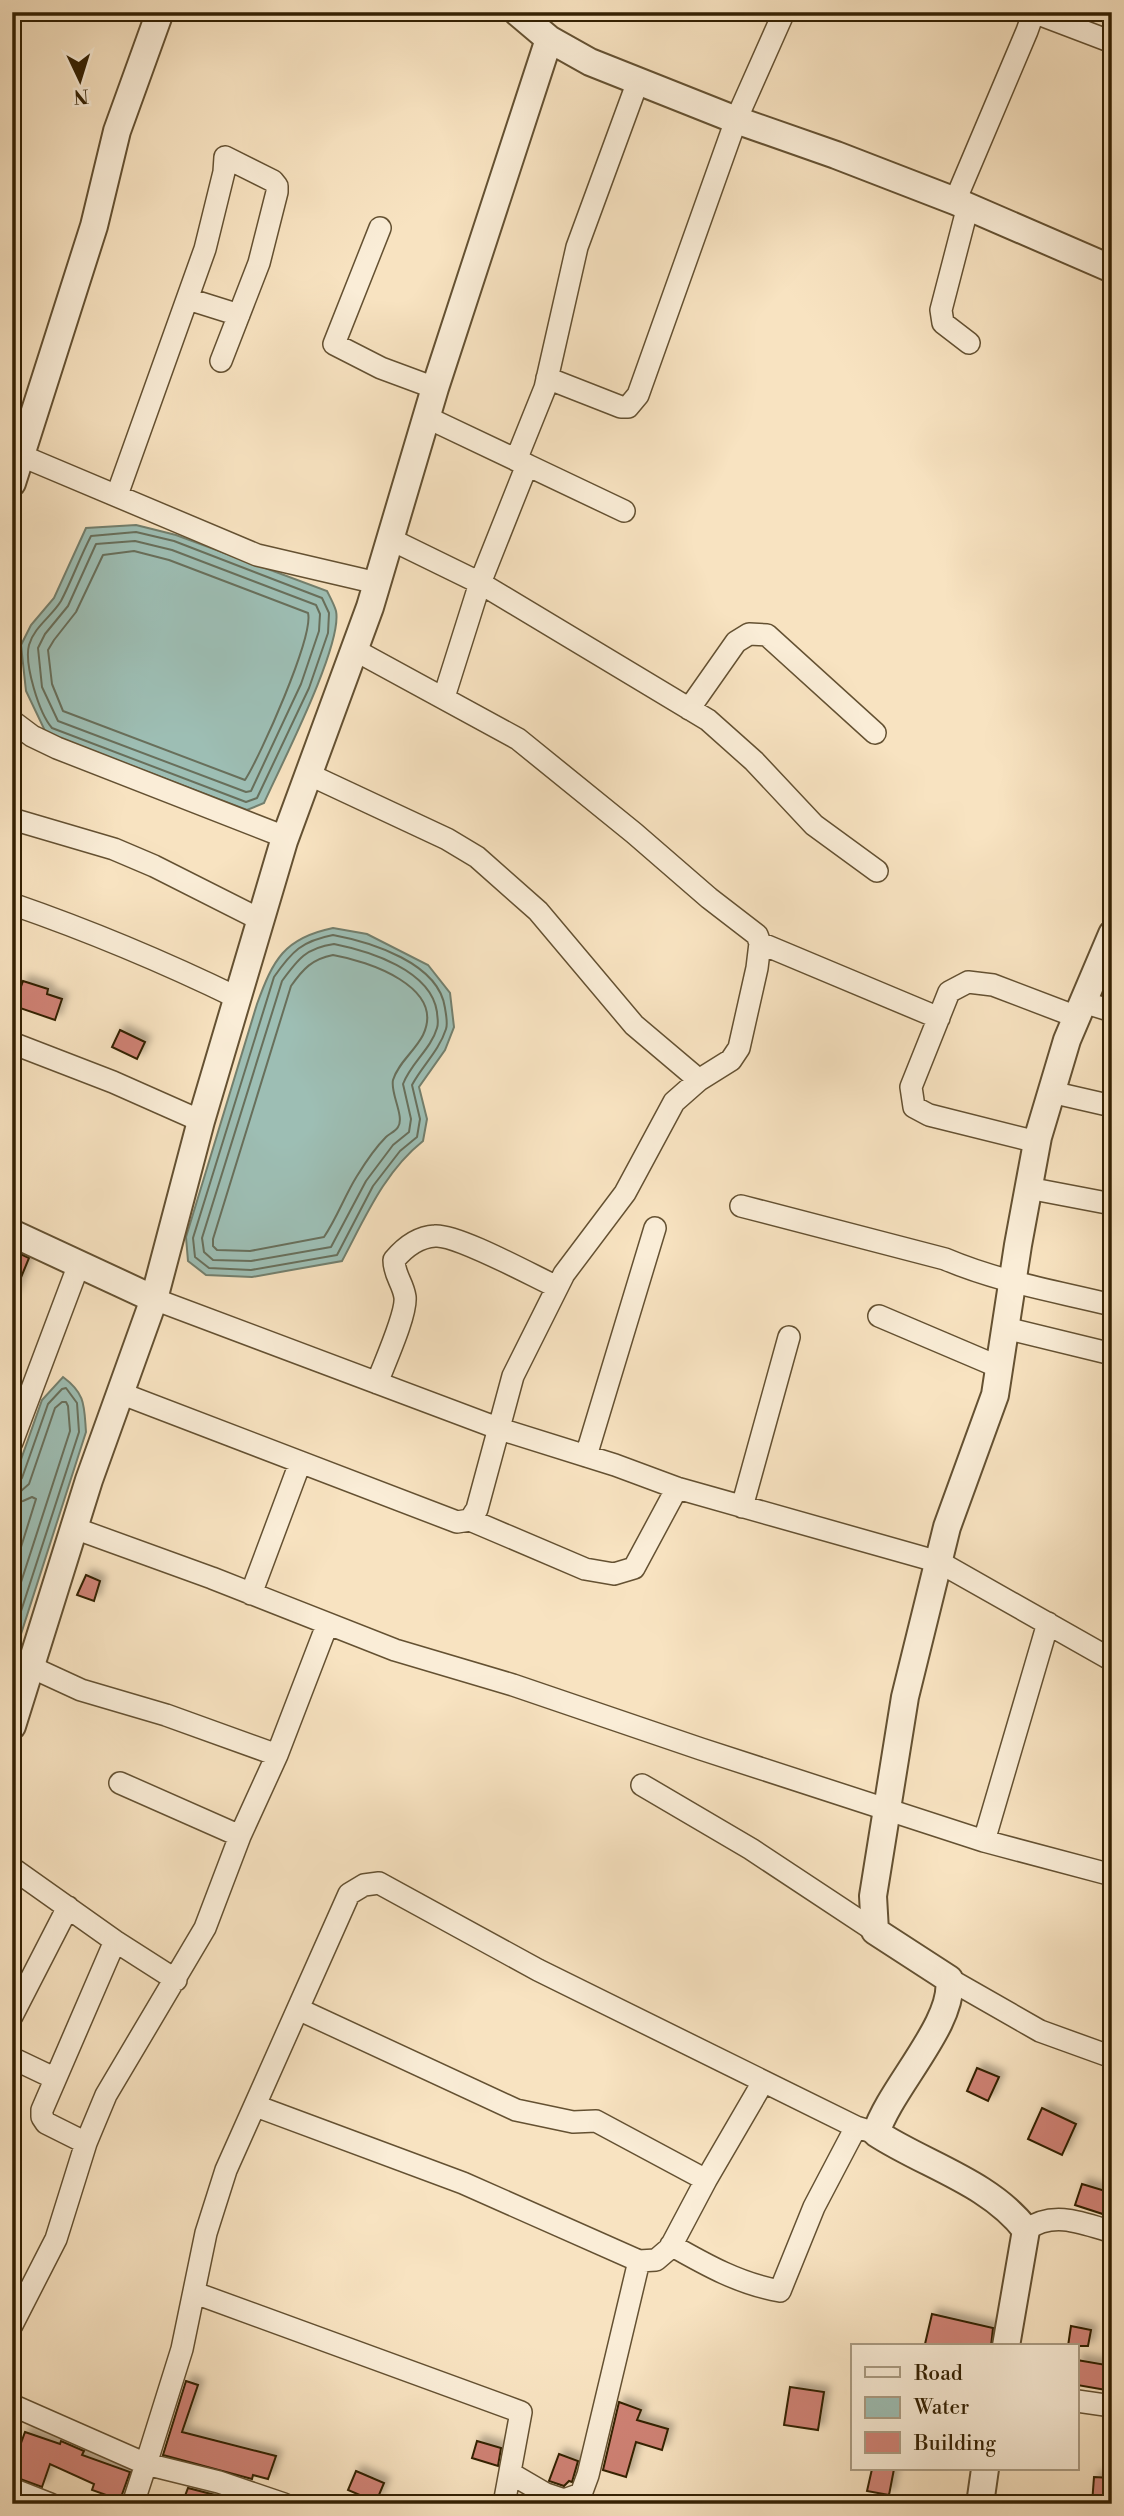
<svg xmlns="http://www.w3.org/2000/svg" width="1124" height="2516" font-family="'Libre Bodoni',serif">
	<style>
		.water { fill: #9dbeb4; stroke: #737f6d; stroke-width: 2 }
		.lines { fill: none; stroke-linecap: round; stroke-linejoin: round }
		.shore { stroke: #686f5b; stroke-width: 2 }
		.building { fill: #cf8275; stroke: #332002; stroke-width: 2; filter: url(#shadow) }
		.minor-casing { stroke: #645132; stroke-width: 24 }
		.tertiary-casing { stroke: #645132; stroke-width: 30 }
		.minor { stroke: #faedd7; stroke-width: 21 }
		.tertiary { stroke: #faedd7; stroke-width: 26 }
	</style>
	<defs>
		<filter id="shadow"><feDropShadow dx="5.5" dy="-5.5" stdDeviation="3.5" flood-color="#0004"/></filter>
	</defs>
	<rect width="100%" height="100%" fill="#f8e3c1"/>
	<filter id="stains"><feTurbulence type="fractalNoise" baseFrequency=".00286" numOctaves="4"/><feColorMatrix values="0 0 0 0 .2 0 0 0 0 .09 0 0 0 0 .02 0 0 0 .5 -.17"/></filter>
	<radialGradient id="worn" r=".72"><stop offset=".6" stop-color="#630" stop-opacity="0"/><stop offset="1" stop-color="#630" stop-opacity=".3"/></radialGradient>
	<path class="water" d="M 136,525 L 176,535 L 327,591 C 330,597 334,604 336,611 C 343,645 280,767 264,803 L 247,810 L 46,733 L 26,691 L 21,645 L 31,625 L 54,598 L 86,528 Z
		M 333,928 L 367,934 L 428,965 L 450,993 L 454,1027 L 445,1050 L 419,1087 L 427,1119 L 423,1141 C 384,1172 365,1218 342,1261 L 252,1277 L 206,1275 L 188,1261 L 186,1237 L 257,1004 C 273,960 284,938 333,928 Z
		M 63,1377 C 86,1394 84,1406 86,1432 L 12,1662 L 12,1485 L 42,1400 Z"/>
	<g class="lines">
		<path class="shore" d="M 136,532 L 174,541 L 322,598 L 329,613 L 328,633 L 309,688 L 257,798 L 246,802 L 52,728 C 39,713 24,664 29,645 C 34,627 52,616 61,601 C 72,580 80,557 91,536 Z
			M 135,541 L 172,550 L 316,605 L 320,614 L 319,631 L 301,684 L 251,791 L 246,792 L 58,721 L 42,687 L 38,648 L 45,634 L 68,606 L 96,544 Z
			M 134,551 L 169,560 L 308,613 C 314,636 260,757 245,780 L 63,711 L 52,684 L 48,650 L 54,640 L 76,612 L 103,555 Z
			M 333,935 C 371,942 439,963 445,1008 C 446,1015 448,1023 446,1029 C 439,1051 422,1066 412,1085 L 420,1119 L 417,1137 L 400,1151 L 373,1186 L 337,1255 L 251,1270 L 209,1268 L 195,1257 L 193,1238 L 274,977 C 292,951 302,941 333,935 Z
			M 334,944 C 369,951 431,970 437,1012 C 437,1017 439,1022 437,1028 C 431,1049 411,1063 403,1084 L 411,1119 L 409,1132 L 393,1145 L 366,1181 L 331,1247 L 251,1261 L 213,1260 L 204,1252 L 202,1238 L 282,981 C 298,959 306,948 334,944 Z
			M 333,955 C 368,961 446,987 423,1035 C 415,1051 398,1063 393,1080 C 390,1093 405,1117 398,1127 C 396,1131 389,1134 386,1137 C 375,1148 365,1163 357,1176 C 345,1195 337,1218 324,1237 L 250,1251 L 217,1250 L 213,1246 L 213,1239 L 291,986 C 303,969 312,959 333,955 Z
			M 12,1483 L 18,1483 L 22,1478 L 48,1404 L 62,1389 L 66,1388 L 77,1403 L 79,1432 L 12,1639
			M 12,1492 L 21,1491 L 29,1484 L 55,1408 L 62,1402 L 66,1402 L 68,1406 L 70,1431 L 12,1610
			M 12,1503 L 23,1501 L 32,1497 L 36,1499 L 12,1576"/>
	</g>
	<path class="building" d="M 23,981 L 48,989 L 47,994 L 62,999 L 55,1020 L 14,1006 Z
		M 120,1030 L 145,1042 L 137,1059 L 112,1047 Z
		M 12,1250 L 29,1258 L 13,1297 L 12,1297 Z
		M 86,1575 L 100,1581 L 94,1601 L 77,1595 Z
		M 977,2068 L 999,2077 L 988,2101 L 967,2091 Z
		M 1042,2108 L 1076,2124 L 1062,2155 L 1028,2139 Z
		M 1082,2184 L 1112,2193 L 1112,2217 L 1075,2205 Z
		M 932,2314 L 993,2328 L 991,2346 L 936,2346 L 925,2344 Z
		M 1071,2326 L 1091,2330 L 1088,2346 L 1068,2346 Z
		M 1077,2360 L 1112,2366 L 1112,2391 L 1077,2385 Z
		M 186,2381 L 198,2385 L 182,2432 L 276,2456 L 268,2479 L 253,2475 L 252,2479 L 163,2455 Z
		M 790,2387 L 824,2392 L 818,2430 L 784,2425 Z
		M 619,2402 L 641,2410 L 637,2420 L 668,2429 L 662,2450 L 636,2442 L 626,2477 L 603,2470 Z
		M 25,2432 L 60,2444 L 61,2441 L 84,2451 L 82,2455 L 130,2472 L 120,2500 L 92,2490 L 94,2484 L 50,2464 L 42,2487 L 12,2476 L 12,2468 Z
		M 477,2441 L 501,2448 L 498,2466 L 472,2458 Z
		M 559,2454 L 578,2461 L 572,2482 L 569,2481 L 564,2486 L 549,2481 Z
		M 872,2469 L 894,2469 L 889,2495 L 867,2491 Z
		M 356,2471 L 384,2483 L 376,2502 L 348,2490 Z
		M 1094,2477 L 1112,2478 L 1112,2504 L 1092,2504 Z
		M 188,2488 L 215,2495 L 242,2504 L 182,2504 Z"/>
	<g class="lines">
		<g class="minor-casing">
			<path id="minor" d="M 1033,12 L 1112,42
				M 955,201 L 1027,31 L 1032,17 L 1031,12
				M 968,206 L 941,310 L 943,323 L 969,343
				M 380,228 L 334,344 L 381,368 L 435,388
				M 188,299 L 239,315
				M 547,378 L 621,407 L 628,407 L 638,395 L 736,120 L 784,12
				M 426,417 L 624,511
				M 22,456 L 257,555 L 377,583
				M 516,460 L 545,388 L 577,247 L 638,81
				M 117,495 L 205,249 L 224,172 L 225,157 L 273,181 L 277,186 L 277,192 L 259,263 L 221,361
				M 390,539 L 480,583 L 708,720 L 754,761 L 814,825 L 877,871
				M 444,697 L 480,583 L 527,465
				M 689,709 L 736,642 L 749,634 L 767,635 L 875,733
				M 12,721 L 32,736 L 57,748 L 285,837
				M 308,774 L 447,839 L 477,857 L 538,911 L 634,1025 L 699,1080
				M 12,819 L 114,849 L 154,866 L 261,920
				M 12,904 C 90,931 164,962 238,998
				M 760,943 L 939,1018
				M 1083,1002 L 1112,1011
				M 12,1043 L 113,1082 L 201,1121
				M 1051,1092 L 1112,1106
				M 1037,1142 L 929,1115 L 914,1107 L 911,1087 L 949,992 L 968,982 L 993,985 L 1077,1017
				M 1028,1188 L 1112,1204
				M 741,1206 L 945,1259 C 999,1282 1055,1291 1112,1305
				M 154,1299 L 500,1429 L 615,1465 L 677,1488 L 939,1562 L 1112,1660
				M 879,1316 L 999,1367
				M 1005,1328 L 1112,1354
				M 377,1383 C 384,1364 407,1314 405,1297 C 403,1283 394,1275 394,1260 C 404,1248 417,1237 435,1236 C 457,1234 533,1276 557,1287
				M 120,1393 L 457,1522 L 470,1520 L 477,1509 L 513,1376 L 564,1274 L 625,1193 L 674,1102 L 699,1080 L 731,1060 L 739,1048 L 757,968 L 760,943 L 757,935 L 709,898 L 634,833 L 518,739 L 353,649
				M 12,1442 L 79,1264
				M 586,1456 L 655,1228
				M 742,1507 L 789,1337
				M 470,1520 L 585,1569 L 614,1574 L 634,1568 L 677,1488
				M 74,1528 L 212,1578 L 395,1650 L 513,1685 L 701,1749 L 984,1841 L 1112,1875
				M 251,1594 L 300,1463
				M 31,1667 L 81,1690 L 166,1715 L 277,1755
				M 120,1783 L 240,1836
				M 642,1785 L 751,1849 L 875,1931
				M 984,1841 L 1048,1623
				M 12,1868 L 115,1941 L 176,1980
				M 949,1979 L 1040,2031 L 1112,2057
				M 298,2009 L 516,2110 L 573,2122 L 596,2121 L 706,2180 L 763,2082
				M 12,2016 L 68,1907
				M 12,2058 L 54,2078
				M 256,2106 L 463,2183 L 639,2261 L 656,2260 L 670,2248 L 706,2180
				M 86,2143 L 46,2123 L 42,2117 L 42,2110 L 115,1941
				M 1026,2230 C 1053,2210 1083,2223 1112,2232
				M 671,2245 C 706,2265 740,2284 780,2291 L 814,2207 L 856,2127
				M 195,2293 L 521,2412 L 504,2504
				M 12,2325 L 56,2239 L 86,2143 L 106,2095 L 205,1928 L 240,1836 L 277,1755 L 327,1625
				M 1077,2401 L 1112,2406
				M 12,2405 L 146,2464 L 133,2504
				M 510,2473 L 546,2494 L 564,2500 L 581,2494 L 588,2475 L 639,2261
				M 12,2489 L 50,2504
				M 284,2504 L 219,2482 L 146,2464 L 182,2349 L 206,2233 L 226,2170 L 349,1894 L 364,1885 L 379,1883 L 538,1970 L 856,2127 L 876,2133"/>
		</g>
		<g class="tertiary-casing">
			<path id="tertiary" d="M 517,12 L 549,39 L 590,62 L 736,120 L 836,155 L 955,201 L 1112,269
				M 12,483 L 94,226 L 117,131 L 160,12
				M 12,1233 L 154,1299 L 201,1121 L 284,841 L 370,607 L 435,388 L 549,39
				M 12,1726 L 89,1480 L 154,1299
				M 1006,2346 L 1026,2230 C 989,2182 925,2165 876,2133 C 890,2088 956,2022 949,1979 L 875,1931 L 873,1896 L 905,1697 L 947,1527 L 995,1395 L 1018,1245 L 1038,1137 L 1067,1040 L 1112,934
				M 980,2504 L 985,2469"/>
		</g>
		<use href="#minor" class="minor"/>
		<use href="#tertiary" class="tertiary"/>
	</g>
	<rect width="1124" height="2516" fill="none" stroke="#f8e3c1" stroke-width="42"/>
	<rect x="14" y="14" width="1096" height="2488" fill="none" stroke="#332002" stroke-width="3.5"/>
	<rect x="21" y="21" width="1082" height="2474" fill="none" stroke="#332002" stroke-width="2"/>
	<rect x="851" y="2344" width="228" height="126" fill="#faedd7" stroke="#aa9b82" stroke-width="2"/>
	<rect x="865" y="2367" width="35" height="10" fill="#faedd7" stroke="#aa9b82" stroke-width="2"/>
	<text x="914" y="2380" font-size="21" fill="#332002">Road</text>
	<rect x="865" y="2397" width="35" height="21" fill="#9dbeb4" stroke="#aa9b82" stroke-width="2"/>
	<text x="914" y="2414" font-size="21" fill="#332002">Water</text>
	<rect x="865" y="2432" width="35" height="21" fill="#cf8275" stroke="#aa9b82" stroke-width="2"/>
	<text x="914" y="2450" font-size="21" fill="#332002">Building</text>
	<g transform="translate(80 80) rotate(176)" stroke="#faedd7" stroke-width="5" paint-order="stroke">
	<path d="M0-5L12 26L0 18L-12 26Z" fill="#332002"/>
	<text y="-10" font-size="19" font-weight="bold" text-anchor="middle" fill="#332002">N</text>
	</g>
	<rect width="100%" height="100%" filter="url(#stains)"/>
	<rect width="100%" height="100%" fill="url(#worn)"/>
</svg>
